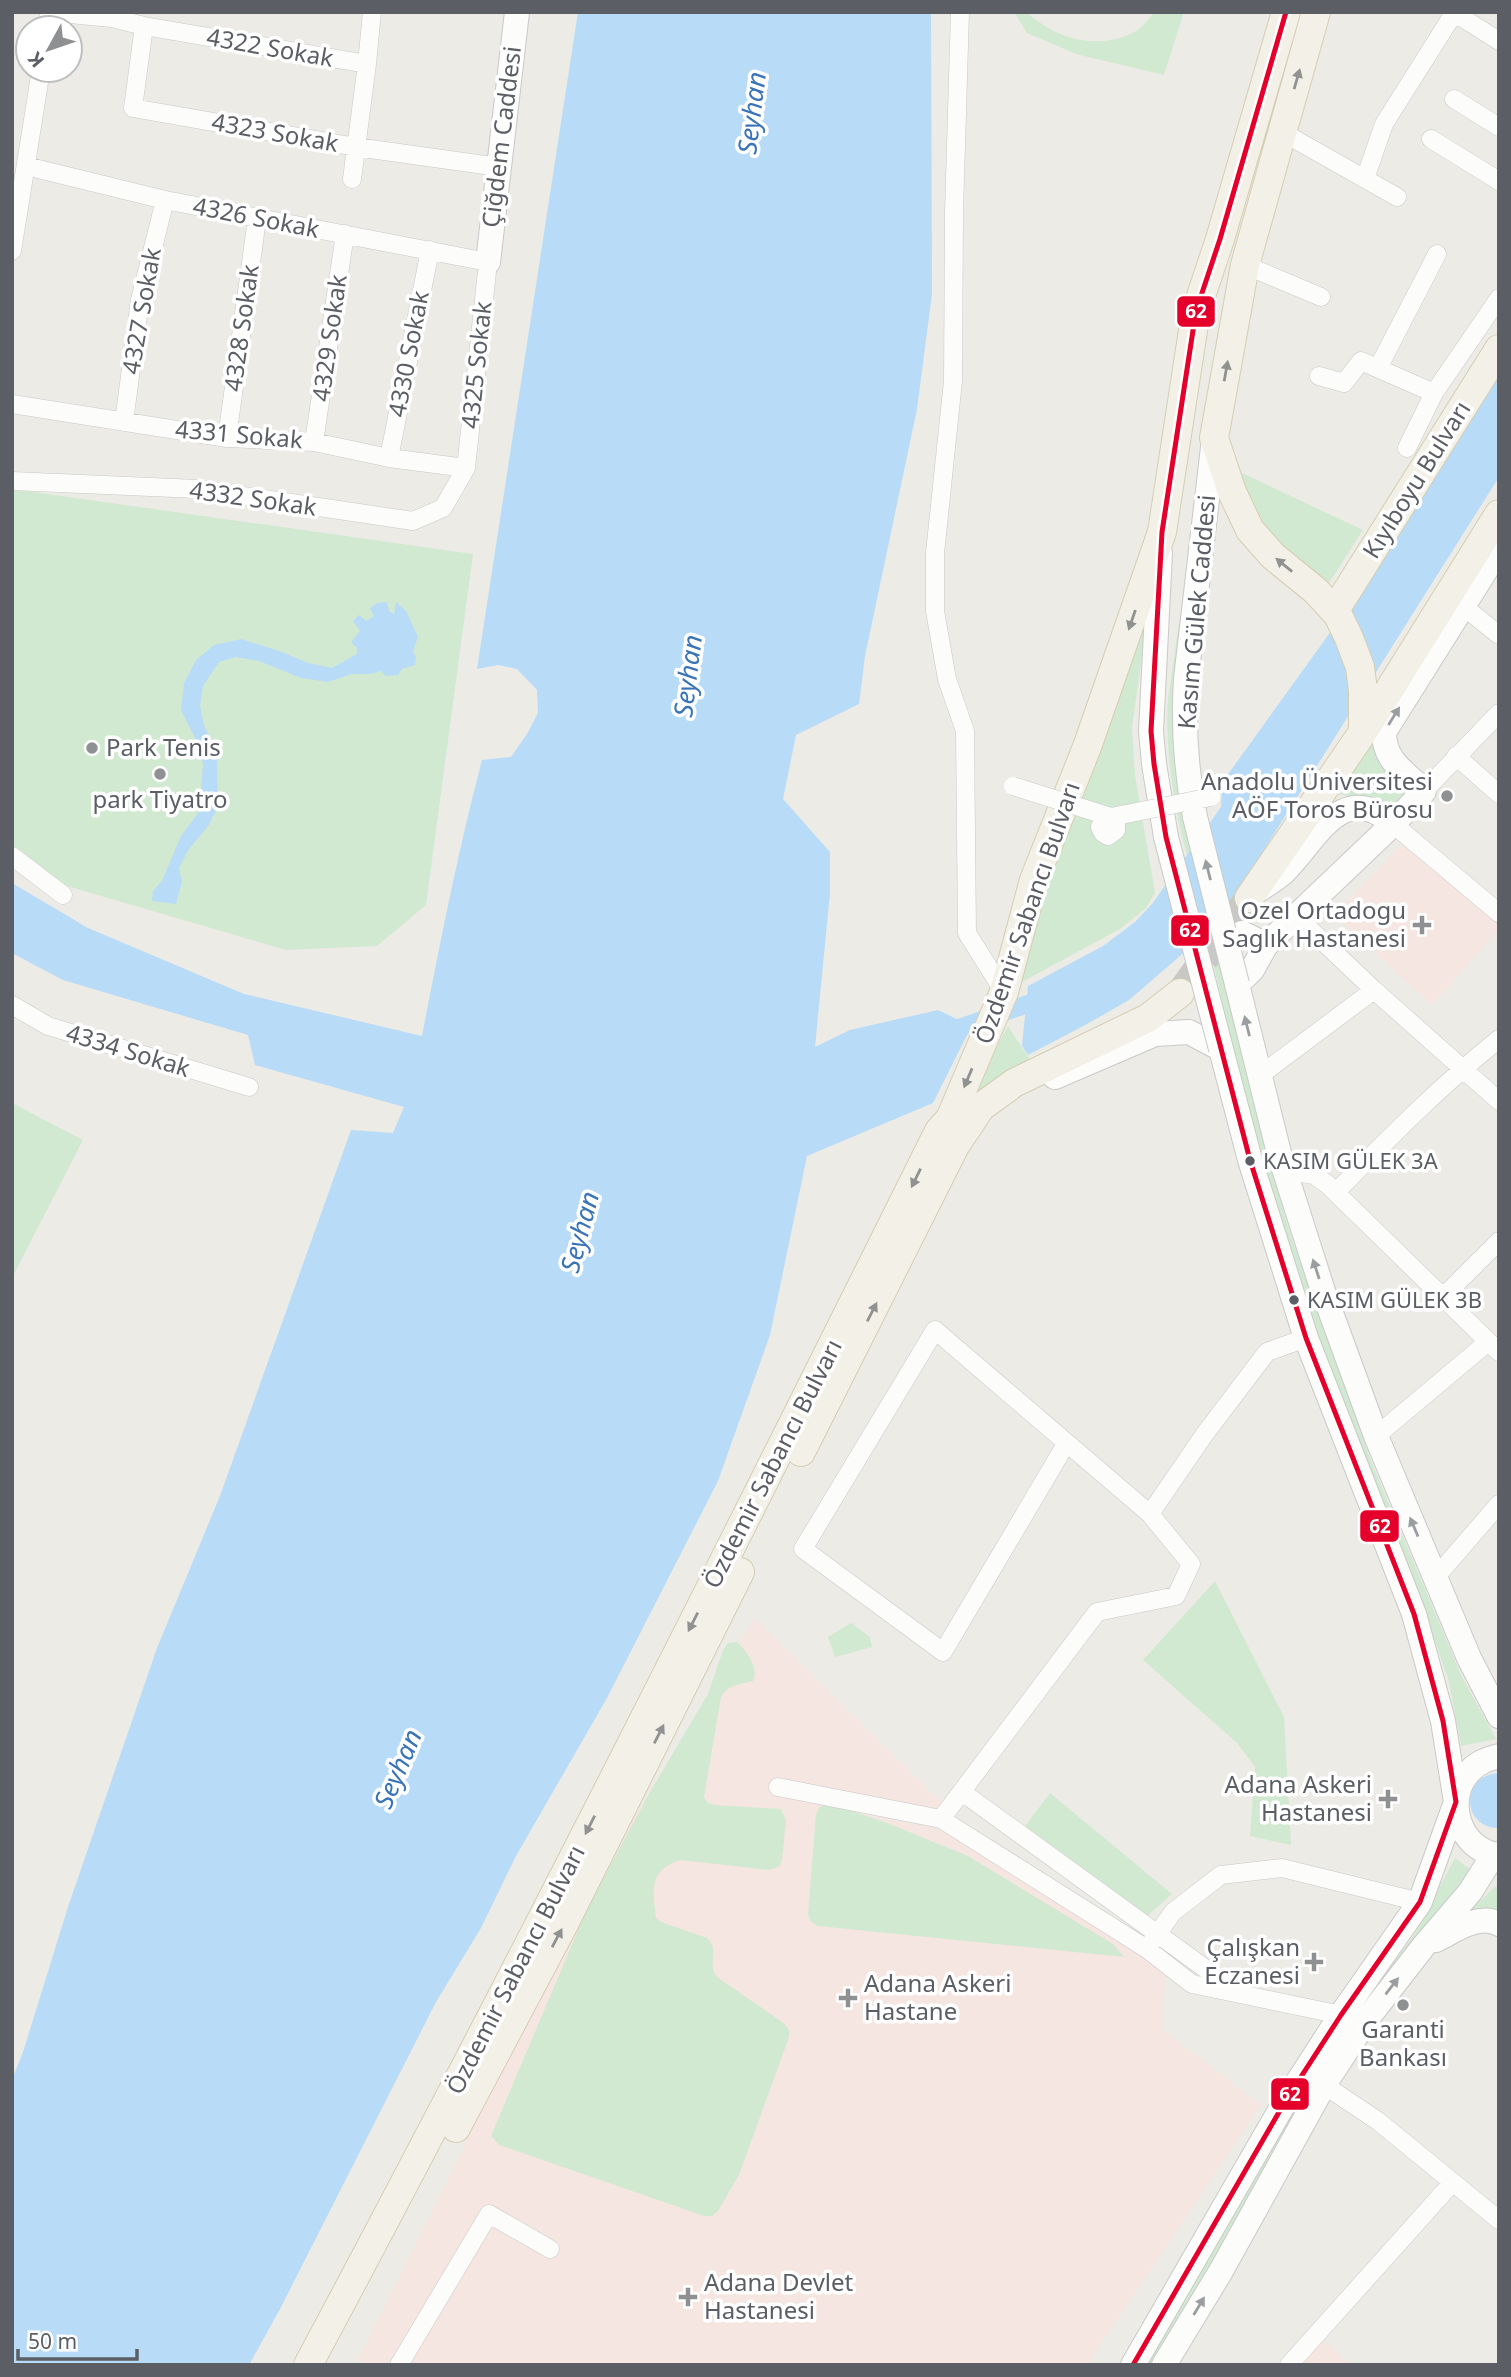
<svg xmlns="http://www.w3.org/2000/svg" width="1511" height="2377" font-family="'Noto Sans',sans-serif">
	<style>
		.medical { fill: #f5e6e1 }
		.green { fill: #d2e9d1 }
		.water { fill: #b8dbf8 }
		.lines { fill: none; stroke-linecap: round; stroke-linejoin: round }
		.canal { stroke: #b8dbf8; stroke-width: 18 }
		.primary-tunnel { stroke: #c8c8c6; stroke-width: 28; stroke-dasharray: 28 14; stroke-linecap: butt }
		.street-casing { stroke: #c8c8c7; stroke-width: 19 }
		.secondary-casing { stroke: #c8c9c8; stroke-width: 26 }
		.primary-casing { stroke: #d5cdb2; stroke-width: 30 }
		.street { stroke: #fcfcfb; stroke-width: 18 }
		.secondary { stroke: #fcfcfb; stroke-width: 24 }
		.primary { stroke: #f3f1e7; stroke-width: 28 }
		.street-bridge-casing { stroke: #c8c8c7; stroke-width: 19; stroke-linecap: butt }
		.secondary-bridge-casing { stroke: #c8c9c8; stroke-width: 26; stroke-linecap: butt }
		.street-bridge { stroke: #fcfcfb; stroke-width: 18 }
		.secondary-bridge { stroke: #fcfcfb; stroke-width: 24 }
		.bus-1-casing { stroke: #fff; stroke-width: 10 }
		.bus-1 { stroke: #e4002b; stroke-width: 5 }
		.oneway { fill: #909292 }
		.oneway2 { fill: #9b9ea1 }
		.poi-dot { fill: #8e9092; stroke: #fff; stroke-width: 2.5 }
		.bus-dot { fill: #5b5f65; stroke: #fff; stroke-width: 2.5 }
		.labels { text-anchor: middle; stroke-width: 7; stroke-linejoin: round; paint-order: stroke }
		.bus-label { font-size: 22px; fill: #5b5f65; stroke: #fff; text-anchor: start }
		.street-label { font-size: 24px; fill: #5b5f65; stroke: #fff }
		.poi-label { font-size: 24px; fill: #5b5f65; stroke: #fff; text-anchor: end }
		.water-label { font-size: 26px; font-style: italic; fill: #3973b8; stroke: #fff }
		.line-badge { stroke: #fff; stroke-width: 2.5 }
		.badge-label { font-size: 19px; text-anchor: middle; font-weight: bold; fill: #fff }
	</style>
	<rect width="100%" height="100%" fill="#ecebe6"/>
	<path class="medical" d="M 1407,839 L 1499,920 L 1499,930 L 1432,1005 L 1334,915 Z
		M 755,1618 L 958,1819 L 1166,1967 L 1162,2029 L 1261,2105 L 1092,2357 L 1090,2365 L 365,2365 L 358,2360 L 464,2147 L 476,2099 L 594,1884 Z
		M 1321,2337 L 1350,2365 L 1295,2365 Z"/>
	<path class="green" d="M 1014,12 C 1031,12 1029,16 1042,24 C 1070,43 1106,48 1136,31 C 1143,27 1149,18 1155,12 L 1184,12 L 1164,75 L 1076,54 L 1027,33 Z
		M 1215,382 L 1172,708 L 1175,770 L 1185,823 L 1259,1126 L 1290,1233 L 1371,1461 L 1462,1677 L 1496,1739 L 1461,1746 L 1449,1682 L 1420,1597 L 1364,1465 L 1284,1235 L 1253,1127 L 1178,819 C 1171,778 1165,739 1168,698 Z
		M 1240,472 L 1363,530 L 1327,586 L 1294,568 L 1244,497 Z
		M 12,489 L 473,554 L 426,905 L 377,946 L 286,950 L 67,886 L 12,847 Z
		M 1147,620 L 1132,727 L 1135,775 L 1155,893 L 1146,908 L 1120,929 L 1020,983 L 1047,888 Z
		M 1368,737 C 1378,761 1392,768 1411,783 L 1394,807 L 1378,801 L 1332,793 Z
		M 1008,1026 L 1030,1060 L 967,1102 Z
		M 12,1103 L 83,1140 L 12,1278 Z
		M 1215,1581 L 1284,1717 L 1291,1845 L 1250,1836 L 1255,1767 L 1237,1743 L 1143,1660 Z
		M 851,1623 L 870,1637 L 872,1647 L 835,1657 L 828,1637 Z
		M 737,1642 C 747,1651 759,1668 753,1681 C 741,1684 727,1685 721,1697 L 704,1797 L 707,1802 L 714,1805 L 781,1809 L 786,1820 L 782,1860 L 780,1866 L 769,1870 L 681,1860 C 648,1870 653,1890 656,1918 L 661,1922 L 707,1938 C 721,1950 706,1964 717,1977 L 785,2024 L 789,2030 L 789,2037 L 739,2175 L 718,2211 L 712,2216 L 704,2216 L 499,2145 L 491,2136 L 587,1909 L 650,1792 L 708,1694 L 723,1650 L 728,1643 Z
		M 1050,1793 L 1172,1894 L 1144,1919 L 1025,1826 Z
		M 824,1804 L 831,1804 L 885,1822 L 968,1856 L 1113,1944 L 1124,1957 L 818,1926 L 811,1922 L 808,1914 L 816,1814 L 819,1808 Z
		M 1455,1858 L 1475,1873 L 1405,1960 L 1365,2001 L 1414,1935 Z
		M 1496,1886 L 1499,1890 L 1499,1918 L 1457,1922 Z
		M 1343,2030 L 1153,2365 L 1146,2365 L 1300,2095 Z"/>
	<path class="water" d="M 578,12 L 931,12 L 932,294 L 917,409 L 865,656 L 859,704 L 796,735 L 783,799 L 830,852 L 830,893 L 815,1047 L 850,1030 L 938,1010 L 965,1023 L 968,1033 L 933,1103 L 807,1156 L 770,1335 L 718,1481 L 607,1698 L 516,1856 L 481,1928 L 436,2002 L 280,2309 L 249,2365 L 12,2365 L 12,2080 L 23,2052 L 68,1907 L 157,1648 L 220,1496 L 351,1130 L 393,1133 L 404,1107 L 255,1065 L 248,1035 L 63,980 L 12,953 L 12,883 L 88,928 L 244,994 L 422,1036 C 440,943 458,851 482,760 L 511,757 L 527,734 L 538,713 L 537,690 L 517,669 L 498,665 L 477,669 Z
		M 1499,365 L 1499,477 L 1243,883 L 1208,932 L 1129,1000 L 1087,1024 L 1028,1055 L 1022,1046 L 1028,986 L 1103,946 L 1135,922 L 1152,904 L 1221,807 L 1222,785 L 1226,777 L 1329,634 Z
		M 387,602 L 389,611 L 394,614 L 396,602 L 406,611 L 418,637 L 413,651 L 416,657 L 415,665 L 402,669 L 398,675 L 386,676 L 381,671 L 371,674 L 352,674 L 328,682 L 301,678 L 259,661 L 236,657 L 219,662 L 203,686 L 200,706 L 204,725 L 217,753 L 218,806 L 209,825 L 189,849 L 179,868 L 182,882 L 176,904 L 152,901 L 153,891 L 162,881 L 181,836 L 199,812 L 203,764 L 195,738 L 181,710 L 184,683 L 196,660 L 214,645 L 241,639 L 282,652 L 308,663 L 332,668 L 357,654 L 357,648 L 351,642 L 360,631 L 353,621 L 359,615 L 366,621 L 374,616 L 370,608 L 377,603 Z
		M 1499,1773 L 1499,1828 C 1461,1828 1460,1775 1499,1773 Z"/>
	<g class="lines">
		<path class="canal" d="M 945,1033 L 1047,997"/>
		<path class="primary-tunnel" d="M 1180,993 L 1249,898"/>
		<g class="street-casing">
			<path id="street" d="M 960,12 L 954,212 L 953,381 L 935,553 L 935,611 L 947,679 L 965,731 L 967,933 L 1004,992
				M 1453,12 L 1499,41
				M 144,26 L 133,108 L 356,147 L 499,167
				M 47,28 L 49,12 L 112,18 L 144,26 L 367,64
				M 1454,99 L 1499,127
				M 1282,132 L 1397,197
				M 1431,139 L 1499,181
				M 352,179 L 367,64 L 372,12
				M 1365,179 L 1384,124 L 1454,13
				M 12,251 L 41,70
				M 1245,265 L 1321,297
				M 1378,368 L 1437,254
				M 1319,376 L 1344,383 L 1361,361 L 1434,393
				M 12,404 L 227,438 L 314,442 L 389,458 L 466,468
				M 124,422 L 140,300 L 165,200
				M 227,438 L 257,219
				M 314,442 L 345,234
				M 1407,448 L 1434,393 L 1499,298
				M 389,458 L 430,250
				M 12,481 L 197,489 L 413,521 L 443,508 L 466,468 L 488,262 L 165,200 L 26,166
				M 1463,606 L 1499,635
				M 1456,756 L 1499,794
				M 1424,791 L 1499,713
				M 1393,824 L 1499,913
				M 12,856 L 63,895
				M 1296,916 L 1374,990 L 1499,1101
				M 12,1005 L 48,1026 L 249,1087
				M 1259,1076 L 1374,990
				M 1284,1170 L 1314,1175 L 1327,1184 L 1499,1352
				M 1336,1192 C 1388,1139 1440,1086 1499,1039
				M 1442,1298 L 1499,1241
				M 1376,1436 L 1488,1342
				M 1066,1444 L 943,1652 L 803,1549 L 935,1330 L 1150,1514
				M 1435,1578 L 1499,1504
				M 778,1787 L 941,1819 L 1147,1949 L 1192,1984 L 1351,2017
				M 962,1792 L 1232,1988
				M 941,1819 L 1097,1612 L 1176,1596 L 1191,1564 L 1150,1514 L 1204,1435 L 1267,1352 L 1306,1338
				M 1151,1943 L 1173,1912 L 1221,1875 L 1282,1868 L 1420,1902
				M 1324,2085 L 1378,2121 L 1499,2220
				M 399,2365 L 489,2214 L 550,2249
				M 1289,2365 L 1453,2182"/>
		</g>
		<g class="secondary-casing">
			<path id="secondary" d="M 488,262 L 517,12
				M 1499,549 L 1384,732 C 1384,761 1404,771 1424,791 L 1393,824 L 1266,945 L 1252,970 L 1237,984 L 1279,1153 L 1323,1291 L 1376,1436 L 1469,1658 L 1499,1716
				M 1160,553 L 1151,731 L 1154,764 L 1166,837
				M 1195,817 C 1186,771 1183,726 1186,679 L 1214,439
				M 1260,889 C 1268,884 1276,879 1283,873 C 1316,841 1341,778 1393,824
				M 1242,933 L 1266,945
				M 1055,1077 L 1155,1034 L 1189,1032 L 1221,1049 L 1250,1160 L 1306,1338 L 1414,1614 L 1443,1721 L 1456,1802 L 1420,1902 L 1341,2015 L 1286,2100 L 1133,2365
				M 1499,1756 C 1488,1759 1478,1762 1470,1771 C 1443,1798 1459,1851 1499,1855
				M 1436,1940 C 1454,1931 1479,1913 1499,1924
				M 1164,2365 L 1221,2271 L 1324,2085 L 1367,2019 L 1423,1947 L 1470,1892 L 1494,1854"/>
		</g>
		<g class="primary-casing">
			<path id="primary" d="M 1316,12 L 1245,265 L 1214,438 L 1232,492 L 1250,530 L 1273,556 L 1316,591 L 1338,615 L 1349,638 L 1360,667 L 1363,691 L 1363,732
				M 1335,610 L 1499,349
				M 1249,898 L 1363,732 L 1499,514
				M 801,1452 L 955,1146 L 981,1107 L 1014,1083 L 1148,1018 L 1180,993
				M 456,2128 L 564,1924 L 740,1572
				M 308,2365 C 526,1958 733,1545 939,1131 L 950,1119 L 1004,992 L 1034,880 L 1087,747 L 1162,532 L 1196,311 L 1220,239 L 1286,12"/>
		</g>
		<use href="#street" class="street"/>
		<use href="#secondary" class="secondary"/>
		<use href="#primary" class="primary"/>
		<g class="street-bridge-casing">
			<path id="street-bridge" d="M 1013,786 L 1111,817 L 1116,824 L 1116,830 L 1108,836 L 1103,833 L 1100,827 L 1106,819 L 1111,817 L 1211,797"/>
		</g>
		<g class="secondary-bridge-casing">
			<path id="secondary-bridge" d="M 1195,817 L 1237,984
				M 1166,837 L 1221,1049"/>
		</g>
		<use href="#street-bridge" class="street-bridge"/>
		<use href="#secondary-bridge" class="secondary-bridge"/>
		<g class="bus-1-casing">
			<path id="bus-1" d="M 1133,2365 L 1286,2100 L 1341,2015 L 1420,1902 L 1456,1802 L 1443,1721 L 1414,1614 L 1306,1338 L 1250,1160 L 1166,837 L 1154,764 L 1151,731 L 1162,532 L 1196,311 L 1220,239 L 1286,12"/>
		</g>
		<use href="#bus-1" class="bus-1"/>
	</g>
	<defs><path id="oneway-solid" d="M-6-.8H1V-3.2L6.5 0L1 3.2V.8H-6Z" transform="scale(1.75)"/></defs>
	<g class="oneway">
		<use href="#oneway-solid" transform="translate(1297 79) rotate(-74)"/>
		<use href="#oneway-solid" transform="translate(1226 371) rotate(-80)"/>
		<use href="#oneway-solid" transform="translate(1284 565) rotate(-141)"/>
		<use href="#oneway-solid" transform="translate(1132 620) rotate(109)"/>
		<use href="#oneway-solid" transform="translate(968 1078) rotate(113)"/>
		<use href="#oneway-solid" transform="translate(916 1178) rotate(116)"/>
		<use href="#oneway-solid" transform="translate(872 1312) rotate(-63)"/>
		<use href="#oneway-solid" transform="translate(693 1622) rotate(117)"/>
		<use href="#oneway-solid" transform="translate(659 1734) rotate(-63)"/>
		<use href="#oneway-solid" transform="translate(590 1825) rotate(117)"/>
		<use href="#oneway-solid" transform="translate(557 1938) rotate(-62)"/>
	</g>
	<g class="oneway2">
		<use href="#oneway-solid" transform="translate(1394 716) rotate(-58)"/>
		<use href="#oneway-solid" transform="translate(1208 870) rotate(-104)"/>
		<use href="#oneway-solid" transform="translate(1247 1026) rotate(-104)"/>
		<use href="#oneway-solid" transform="translate(1316 1269) rotate(-108)"/>
		<use href="#oneway-solid" transform="translate(1414 1527) rotate(-113)"/>
		<use href="#oneway-solid" transform="translate(1392 1986) rotate(-52)"/>
		<use href="#oneway-solid" transform="translate(1199 2306) rotate(-59)"/>
	</g>
	<g class="poi-dot">
		<circle cx="92" cy="748" r="7"/>
		<circle cx="160" cy="774" r="7"/>
		<circle cx="1447" cy="796" r="7"/>
		<path d="M1418.5 914.5h7v7h7v7h-7v7h-7v-7h-7v-7h7z"/>
		<path d="M1384.5 1788.5h7v7h7v7h-7v7h-7v-7h-7v-7h7z"/>
		<path d="M1310.5 1951.5h7v7h7v7h-7v7h-7v-7h-7v-7h7z"/>
		<path d="M844.5 1987.5h7v7h7v7h-7v7h-7v-7h-7v-7h7z"/>
		<circle cx="1403" cy="2005" r="7"/>
		<path d="M684.5 2286.5h7v7h7v7h-7v7h-7v-7h-7v-7h7z"/>
	</g>
	<g class="bus-dot">
		<circle cx="1250" cy="1161" r="6"/>
		<circle cx="1294" cy="1300" r="6"/>
	</g>
	<g class="labels">
		<g class="bus-label">
			<text x="1263" y="1169">KASIM GÜLEK 3A</text>
			<text x="1307" y="1308">KASIM GÜLEK 3B</text>
		</g>
		<g class="street-label">
			<text transform="translate(270 48) rotate(10)" y="8">4322 Sokak</text>
			<text transform="translate(275 133) rotate(10)" y="8">4323 Sokak</text>
			<text transform="translate(502 137) rotate(-83)" y="8">Çiğdem Caddesi</text>
			<text transform="translate(256 218) rotate(11)" y="8">4326 Sokak</text>
			<text transform="translate(142 311) rotate(-80)" y="8">4327 Sokak</text>
			<text transform="translate(242 328) rotate(-82)" y="8">4328 Sokak</text>
			<text transform="translate(330 338) rotate(-82)" y="8">4329 Sokak</text>
			<text transform="translate(409 354) rotate(-79)" y="8">4330 Sokak</text>
			<text transform="translate(477 365) rotate(-84)" y="8">4325 Sokak</text>
			<text transform="translate(239 435) rotate(5)" y="8">4331 Sokak</text>
			<text transform="translate(1417 480) rotate(-58)" y="8">Kıyıboyu Bulvarı</text>
			<text transform="translate(253 499) rotate(8)" y="8">4332 Sokak</text>
			<text transform="translate(1197 612) rotate(-85)" y="8">Kasım Gülek Caddesi</text>
			<text transform="translate(1028 913) rotate(-71)" y="8">Özdemir Sabancı Bulvarı</text>
			<text transform="translate(128 1051) rotate(17)" y="8">4334 Sokak</text>
			<text transform="translate(773 1464) rotate(-63)" y="8">Özdemir Sabancı Bulvarı</text>
			<text transform="translate(516 1970) rotate(-63)" y="8">Özdemir Sabancı Bulvarı</text>
		</g>
		<g class="poi-label">
			<text x="106" y="756" text-anchor="start">Park Tenis</text>
			<text x="1433" y="790">Anadolu Üniversitesi<tspan x="1433" dy="28">AÖF Toros Bürosu</tspan></text>
			<text x="160" y="808" text-anchor="middle">park Tiyatro</text>
			<text x="1406" y="919">Ozel Ortadogu<tspan x="1406" dy="28">Saglık Hastanesi</tspan></text>
			<text x="1372" y="1793">Adana Askeri<tspan x="1372" dy="28">Hastanesi</tspan></text>
			<text x="1300" y="1956">Çalışkan<tspan x="1300" dy="28">Eczanesi</tspan></text>
			<text x="864" y="1992" text-anchor="start">Adana Askeri<tspan x="864" dy="28">Hastane</tspan></text>
			<text x="1403" y="2038" text-anchor="middle">Garanti<tspan x="1403" dy="28">Bankası</tspan></text>
			<text x="704" y="2291" text-anchor="start">Adana Devlet<tspan x="704" dy="28">Hastanesi</tspan></text>
		</g>
		<g class="water-label">
			<text transform="translate(752 113) rotate(-83)" y="9">Seyhan</text>
			<text transform="translate(688 676) rotate(-83)" y="9">Seyhan</text>
			<text transform="translate(580 1232) rotate(-75)" y="9">Seyhan</text>
			<text transform="translate(398 1769) rotate(-67)" y="9">Seyhan</text>
		</g>
	</g>
	<g class="line-badge">
		<rect x="1176" y="295" width="40" height="33" rx="7" fill="#e4002b"/>
		<rect x="1170" y="914" width="40" height="33" rx="7" fill="#e4002b"/>
		<rect x="1359" y="1509" width="41" height="34" rx="7" fill="#e4002b"/>
		<rect x="1270" y="2077" width="40" height="34" rx="7" fill="#e4002b"/>
	</g>
	<g class="badge-label">
		<text x="1196" y="318">62</text>
		<text x="1190" y="937">62</text>
		<text x="1380" y="1533">62</text>
		<text x="1290" y="2101">62</text>
	</g>
	<rect width="1511" height="2377" fill="none" stroke="#5b5f65" stroke-width="28"/>
	<g transform="translate(49 49) rotate(230)"><circle r="33" fill="#ffffff" stroke="#bdbfc1" stroke-width="2"/>
	<path d="M0-5L12 26L0 18L-12 26Z" fill="#8e9092"/>
	<text y="-10" font-size="19" font-weight="bold" text-anchor="middle" fill="#5b5f65">K</text>
	</g>
	<path d="M18 2349v10h119v-10" fill="none" stroke="#5b5f65" stroke-width="3.5"/>
	<text x="28" y="2349" font-size="21" fill="#5b5f65" stroke="#ffffff" stroke-width="5" paint-order="stroke">50 m</text>
</svg>
